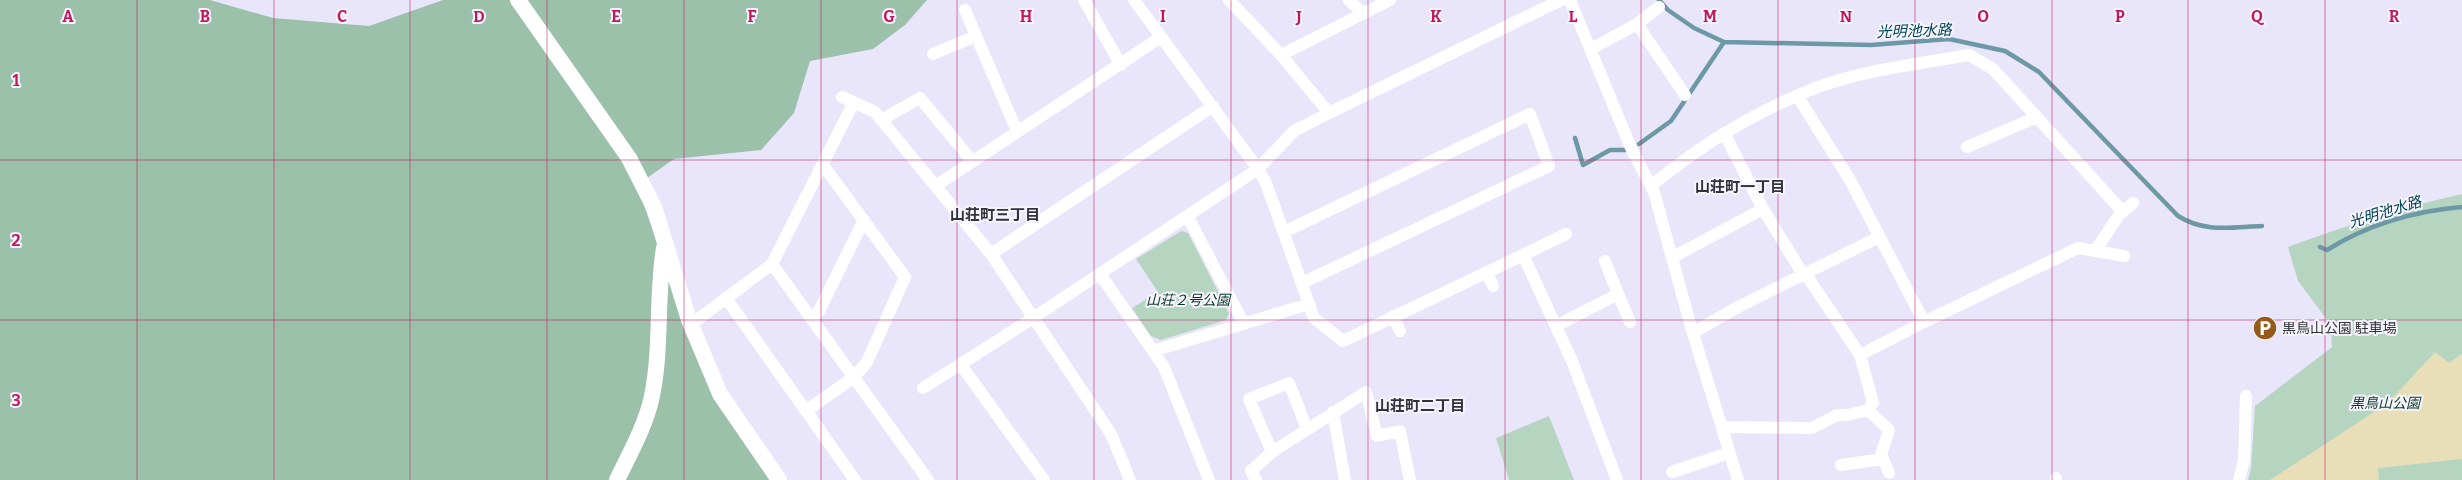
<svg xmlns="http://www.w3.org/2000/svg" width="2462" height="480" font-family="Bitter,'Noto Sans JP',serif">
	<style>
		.green { fill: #b6d5c1 }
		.forest { fill: #9cc1aa }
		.sand { fill: #e8dfb9 }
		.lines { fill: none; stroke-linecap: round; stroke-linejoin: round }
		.stream { stroke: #6c99a5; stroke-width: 4.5 }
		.minor { stroke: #fff; stroke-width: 12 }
		.tertiary { stroke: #fff; stroke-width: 16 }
		.grid { fill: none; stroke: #c2185b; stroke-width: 1; stroke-opacity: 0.55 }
		.labels { text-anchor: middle; stroke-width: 4; stroke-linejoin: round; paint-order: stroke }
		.park-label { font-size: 14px; font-style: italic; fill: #073821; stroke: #f6f4fd }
		.poi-label { font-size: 14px; fill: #33323a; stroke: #f6f4fd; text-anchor: start }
		.water-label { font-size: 15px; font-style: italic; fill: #004654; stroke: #f6f4fd }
		.neighbourhood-label { font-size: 15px; font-weight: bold; fill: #33323a; stroke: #f6f4fd }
		.grid-label { font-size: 16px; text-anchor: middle; font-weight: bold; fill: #c2185b; stroke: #f6f4fd; stroke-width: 4; stroke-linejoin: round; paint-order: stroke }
	</style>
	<rect width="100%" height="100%" fill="#e9e5fa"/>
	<path class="green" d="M 2462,194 L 2462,480 L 2248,480 L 2251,469 L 2255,406 L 2332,347 L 2331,325 L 2298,281 L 2288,247 C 2345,226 2402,207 2462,194 Z
		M 1181,231 L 1188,233 L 1229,313 L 1226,320 L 1161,340 L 1151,336 L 1132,308 L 1158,292 L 1136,259 Z
		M 1549,416 L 1574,480 L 1509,480 L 1496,438 Z"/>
	<path class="forest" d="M 0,0 L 210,0 L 273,18 L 369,26 L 443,0 L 927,0 L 905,25 L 873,49 L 810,61 L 794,113 L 761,150 L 674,159 L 637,185 L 678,303 L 774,480 L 0,480 Z"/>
	<path class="sand" d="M 2435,352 L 2449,363 L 2462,354 L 2462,459 L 2378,468 L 2379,480 L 2270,480 L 2388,403 Z"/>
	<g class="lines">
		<path class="stream" d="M 1659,0 L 1668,10 L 1694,28 L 1724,42 L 1871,45 L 1949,39 L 2005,51 L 2039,72 L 2178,216 C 2205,233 2231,227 2262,226
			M 1575,138 L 1583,165 L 1610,150 L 1626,150
			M 1639,144 L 1671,121 L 1724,42
			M 2320,247 L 2327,250 C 2367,225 2415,211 2462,207"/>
		<path class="minor" d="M 1084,0 L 1121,65
			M 1134,0 L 1258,169 L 1266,183 L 1309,304 L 1153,351
			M 1229,0 L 1281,55 L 1390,0
			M 1349,0 L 1363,14
			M 1570,0 L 1631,148 L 1654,192 L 1691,327 L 1738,480
			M 965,10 L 1017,131
			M 1637,24 L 1685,95
			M 1591,49 L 1637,24 L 1659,7
			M 933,54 L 976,36
			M 1281,55 L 1329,113 L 1561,0
			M 842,97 L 875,112 L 991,254 L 1111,434 L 1130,480
			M 1798,97 L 1850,180 L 1924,322
			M 881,120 L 920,98 L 972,161
			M 1967,147 L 2037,117
			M 937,185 L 1161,37
			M 1651,186 C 1699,146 1755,112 1813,89 C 1862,70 1918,64 1969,55 L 1993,69 L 2123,212
			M 1188,217 L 1244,324
			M 1284,232 L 1530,114 L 1549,166 L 1302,283
			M 2095,251 L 2119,215 L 2133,203
			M 991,254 L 1213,106
			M 1523,255 L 1566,234
			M 1673,257 L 1763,209
			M 772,264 L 854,102
			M 1487,272 L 1493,286
			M 1100,274 L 1164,367 L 1209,480
			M 1618,294 L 1630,322
			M 726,298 L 855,480
			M 1309,304 L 1314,318 L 1343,341 L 1523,255 L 1572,361 L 1617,480
			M 1393,316 L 1400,331
			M 812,319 L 819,311 L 864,220
			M 689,320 L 697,320 L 772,264 L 928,480
			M 1556,326 L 1618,294 L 1605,261
			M 1694,332 L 1740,306 L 1879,237
			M 1860,355 L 1924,322 L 2078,248 L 2124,256
			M 961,365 L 1044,480
			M 923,388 L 1033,318 L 1258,169 L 1294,131 L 1329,113
			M 806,411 L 854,377 L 867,362 L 905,277 L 823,165
			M 1333,412 L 1345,480
			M 1723,427 L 1812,428 L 1837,415 L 1848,415 L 1868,410 L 1873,403 L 1860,355 L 1809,279 L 1801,271 L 1763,209 L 1724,133
			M 1272,452 L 1249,399 L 1289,383 L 1307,429
			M 1883,459 L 1889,473
			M 1841,465 L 1883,459 L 1881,455 L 1889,430 L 1868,410
			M 1672,472 L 1729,453
			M 2056,478 L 2056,480
			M 1256,480 L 1251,471 L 1272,452 L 1366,392 L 1377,436 L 1400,431 L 1410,480
			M 2239,480 L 2244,460 L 2246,396"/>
		<path class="tertiary" d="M 518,0 L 629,158 L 654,207 L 689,320 L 720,394 L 779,480
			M 617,480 C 630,453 646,425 652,396 C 662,347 656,297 664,248"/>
	</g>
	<path class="grid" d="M 137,0 L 137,480M 274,0 L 274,480M 410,0 L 410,480M 547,0 L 547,480M 684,0 L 684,480M 821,0 L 821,480M 957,0 L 957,480M 1094,0 L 1094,480M 1231,0 L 1231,480M 1368,0 L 1368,480M 1505,0 L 1505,480M 1641,0 L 1641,480M 1778,0 L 1778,480M 1915,0 L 1915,480M 2052,0 L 2052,480M 2188,0 L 2188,480M 2325,0 L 2325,480M 0,160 L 2462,160M 0,320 L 2462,320"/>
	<defs>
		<g id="parking-disc" transform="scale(1.25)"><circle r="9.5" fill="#965b1b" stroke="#f6f4fd"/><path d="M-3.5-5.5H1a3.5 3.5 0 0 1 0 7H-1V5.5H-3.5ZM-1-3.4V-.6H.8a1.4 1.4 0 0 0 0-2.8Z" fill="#fff"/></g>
	</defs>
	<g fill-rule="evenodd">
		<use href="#parking-disc" x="2265" y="328"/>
	</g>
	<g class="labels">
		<g class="park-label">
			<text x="1188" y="305">山荘２号公園</text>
			<text x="2385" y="408">黒鳥山公園</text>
		</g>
		<g class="poi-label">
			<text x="2282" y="333">黒鳥山公園 駐車場</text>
		</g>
		<g class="water-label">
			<text transform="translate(1914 31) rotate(-2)" y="5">光明池水路</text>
			<text transform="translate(2385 212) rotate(-17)" y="5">光明池水路</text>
		</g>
		<g class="neighbourhood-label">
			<text x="1740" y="192">山荘町一丁目</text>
			<text x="995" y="220">山荘町三丁目</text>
			<text x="1420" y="411">山荘町二丁目</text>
		</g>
	</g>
	<g class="grid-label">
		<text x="68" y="22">A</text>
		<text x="205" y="22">B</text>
		<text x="342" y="22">C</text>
		<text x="479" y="22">D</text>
		<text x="616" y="22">E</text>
		<text x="752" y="22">F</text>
		<text x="889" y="22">G</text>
		<text x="1026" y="22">H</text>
		<text x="1163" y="22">I</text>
		<text x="1299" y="22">J</text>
		<text x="1436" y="22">K</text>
		<text x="1573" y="22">L</text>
		<text x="1710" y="22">M</text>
		<text x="1846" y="22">N</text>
		<text x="1983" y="22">O</text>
		<text x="2120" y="22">P</text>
		<text x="2257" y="22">Q</text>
		<text x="2394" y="22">R</text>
		<text x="16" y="86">1</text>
		<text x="16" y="246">2</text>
		<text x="16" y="406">3</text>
	</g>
</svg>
